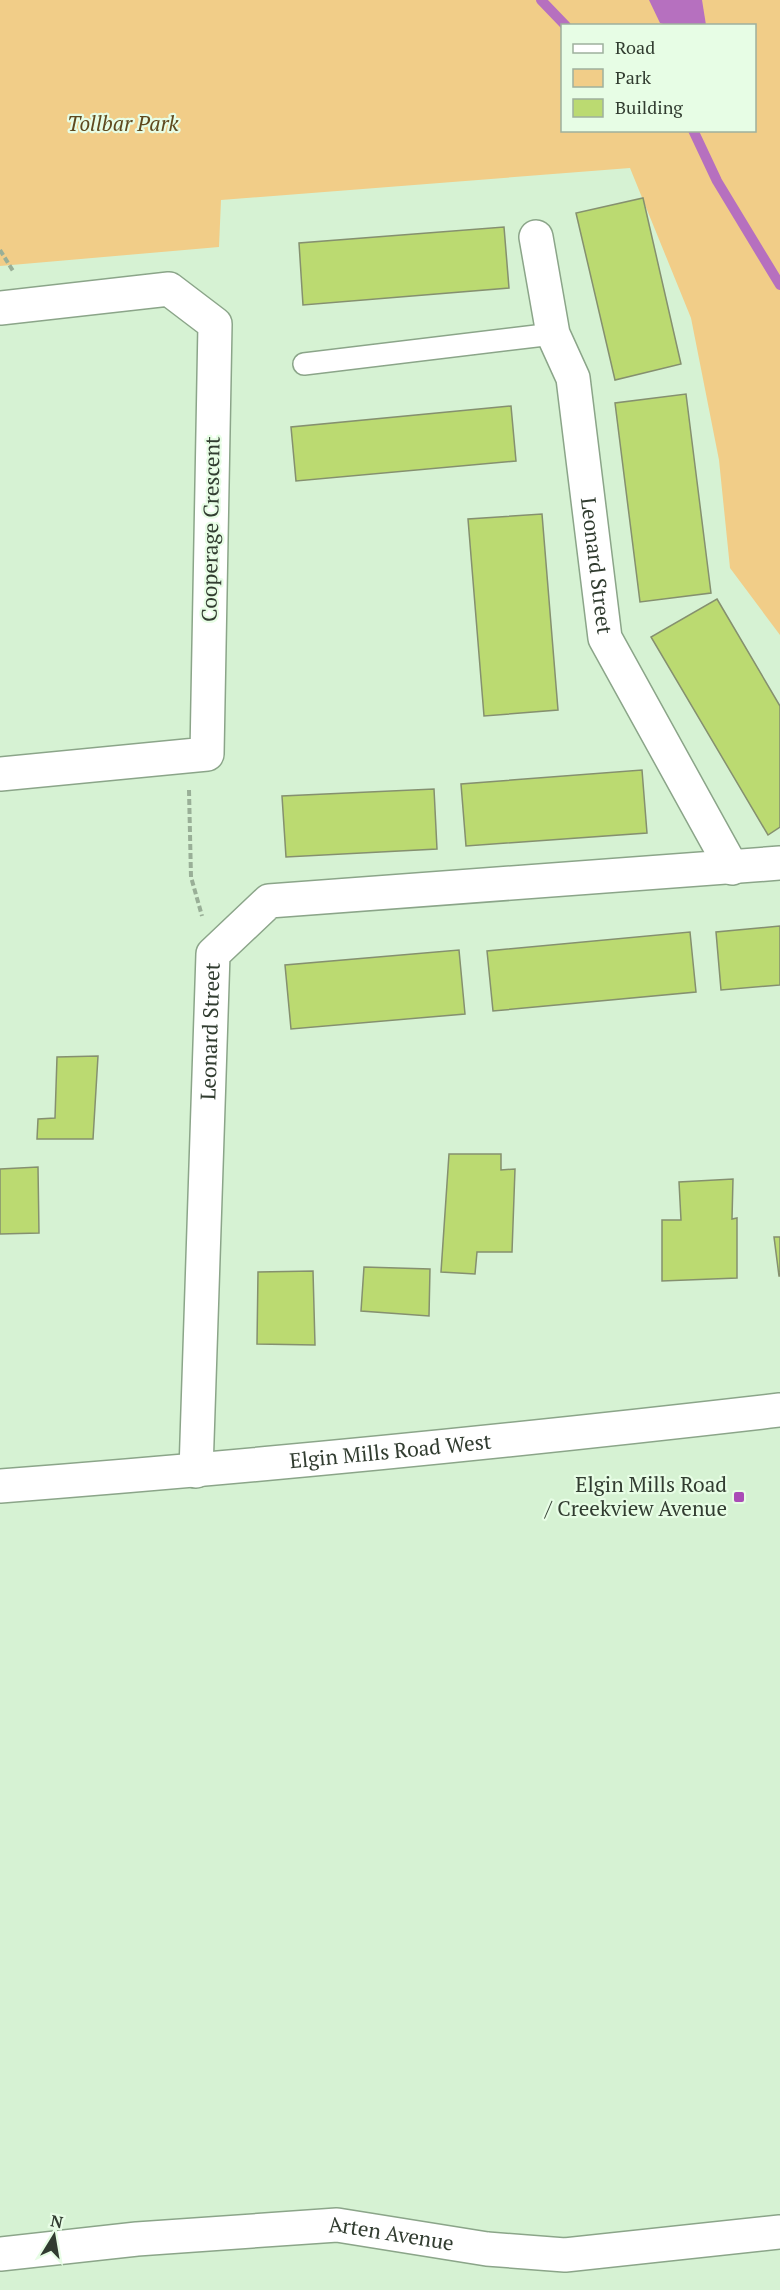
<svg xmlns="http://www.w3.org/2000/svg" width="780" height="2290" font-family="'PT Serif',serif">
	<style>
		.green { fill: #f1cd88; fill-rule: evenodd }
		.water { fill: #b670bf }
		.lines { fill: none; stroke-linecap: round; stroke-linejoin: round }
		.stream { stroke: #b670bf; stroke-width: 10 }
		.building { fill: #bbda71; stroke: #85906f; stroke-width: 1.5 }
		.service-casing { stroke: #8ba589; stroke-width: 24 }
		.minor-casing { stroke: #8ba589; stroke-width: 36 }
		.secondary-casing { stroke: #8ba589; stroke-width: 36 }
		.path { stroke: #99af97; stroke-width: 4; stroke-dasharray: 6 3; stroke-linecap: butt }
		.service { stroke: #fff; stroke-width: 21 }
		.minor { stroke: #fff; stroke-width: 33 }
		.secondary { stroke: #fff; stroke-width: 33 }
		.poi-dot { fill: #aa4cb6; stroke: #e7fde5; stroke-width: 2 }
		.labels { text-anchor: middle; stroke-width: 4.5; stroke-linejoin: round; paint-order: stroke }
		.park-label { font-size: 21px; font-style: italic; fill: #5f491e; stroke: #e7fde5 }
		.street-label { font-size: 21px; fill: #313c30; stroke: #e7fde5 }
		.poi-label { font-size: 21px; fill: #313c30; stroke: #e7fde5; text-anchor: end }
	</style>
	<rect width="100%" height="100%" fill="#d6f2d3"/>
	<path class="green" d="M 0,0 L 780,0 L 780,635 L 730,568 L 719,460 L 691,318 L 630,168 L 221,200 L 219,247 L 0,266 ZM 562,26 L 754,26 L 754,130 L 562,130 Z"/>
	<path class="water" d="M 649,0 L 702,0 L 706,25 L 666,25 L 660,23 Z"/>
	<g class="lines">
		<path class="stream" d="M 541,0 L 566,26
			M 693,130 L 717,181 L 780,285"/>
	</g>
	<path class="building" d="M 643,198 L 681,364 L 615,380 L 576,213 Z
		M 504,227 L 509,288 L 303,305 L 299,243 Z
		M 686,394 L 711,593 L 640,602 L 615,403 Z
		M 511,406 L 516,461 L 296,481 L 291,427 Z
		M 542,514 L 558,710 L 484,716 L 468,519 Z
		M 717,599 L 780,706 L 780,827 L 768,835 L 651,637 Z
		M 642,770 L 647,833 L 466,846 L 461,784 Z
		M 434,789 L 437,849 L 286,857 L 282,796 Z
		M 780,926 L 780,985 L 721,990 L 716,932 Z
		M 690,932 L 696,992 L 493,1011 L 487,951 Z
		M 459,950 L 465,1014 L 291,1029 L 285,965 Z
		M 98,1056 L 93,1139 L 37,1139 L 38,1119 L 55,1118 L 57,1057 Z
		M 449,1154 L 501,1154 L 501,1170 L 515,1169 L 512,1252 L 477,1252 L 475,1274 L 441,1272 Z
		M 38,1167 L 39,1233 L 0,1234 L 0,1169 Z
		M 733,1179 L 732,1219 L 737,1218 L 737,1278 L 662,1281 L 662,1220 L 681,1220 L 679,1182 Z
		M 774,1237 L 780,1237 L 780,1276 L 779,1276 Z
		M 364,1267 L 430,1269 L 429,1316 L 361,1311 Z
		M 313,1271 L 315,1345 L 257,1344 L 258,1272 Z"/>
	<g class="lines">
		<g class="service-casing">
			<path id="service" d="M 304,364 L 553,334"/>
		</g>
		<g class="minor-casing">
			<g id="minor">
				<path id="s1" d="M 536,237 L 553,334 L 573,378 L 605,638 L 732,868"/>
				<path d="M 0,308 L 169,289 L 215,324 L 207,754 L 0,774"/>
				<path id="s2" d="M 196,1471 L 213,954 L 269,901 L 780,863"/>
				<path id="s3" d="M 0,2254 L 137,2239 L 337,2225 L 487,2249 L 565,2255 L 780,2232"/>
			</g>
		</g>
		<g class="secondary-casing">
			<g id="secondary">
				<path id="s4" d="M 0,1486 C 261,1466 520,1440 780,1410"/>
			</g>
		</g>
		<path class="path" d="M 0,250 L 13,271
			M 189,790 L 191,877 L 202,916"/>
		<use href="#service" class="service"/>
		<use href="#minor" class="minor"/>
		<use href="#secondary" class="secondary"/>
	</g>
	<rect class="poi-dot" x="733" y="1491" width="12" height="12" rx="3"/>
	<g class="labels">
		<g class="park-label">
			<text x="123" y="131">Tollbar Park</text>
		</g>
		<g class="street-label">
			<text transform="translate(211 529) rotate(-89)" y="7">Cooperage Crescent</text>
			<text dy="7" stroke="none"><textPath href="#s1" startOffset="336">Leonard Street</textPath></text>
			<text dy="7" stroke="none"><textPath href="#s2" startOffset="440">Leonard Street</textPath></text>
			<text dy="7" stroke="none"><textPath href="#s4" startOffset="392">Elgin Mills Road West</textPath></text>
			<text dy="7" stroke="none"><textPath href="#s3" startOffset="393">Arten Avenue</textPath></text>
		</g>
		<g class="poi-label">
			<text x="727" y="1492">Elgin Mills Road<tspan x="727" dy="24">/ Creekview Avenue</tspan></text>
		</g>
	</g>
	<rect x="561" y="24" width="195" height="108" fill="#e7fde5" stroke="#9eb09d" stroke-width="1.5"/>
	<rect x="573" y="44" width="30" height="9" fill="#ffffff" stroke="#9eb09d" stroke-width="1.5"/>
	<text x="615" y="54" font-size="18" fill="#313c30">Road</text>
	<rect x="573" y="69" width="30" height="18" fill="#f1cd88" stroke="#9eb09d" stroke-width="1.5"/>
	<text x="615" y="84" font-size="18" fill="#313c30">Park</text>
	<rect x="573" y="99" width="30" height="18" fill="#bbda71" stroke="#9eb09d" stroke-width="1.5"/>
	<text x="615" y="114" font-size="18" fill="#313c30">Building</text>
	<g transform="translate(54 2236) rotate(11)" stroke="#e7fde5" stroke-width="4.5" paint-order="stroke">
	<path d="M0-4.5L10 22L0 15L-10 22Z" fill="#313c30"/>
	<text y="-9" font-size="16" font-weight="bold" text-anchor="middle" fill="#313c30">N</text>
	</g>
</svg>
